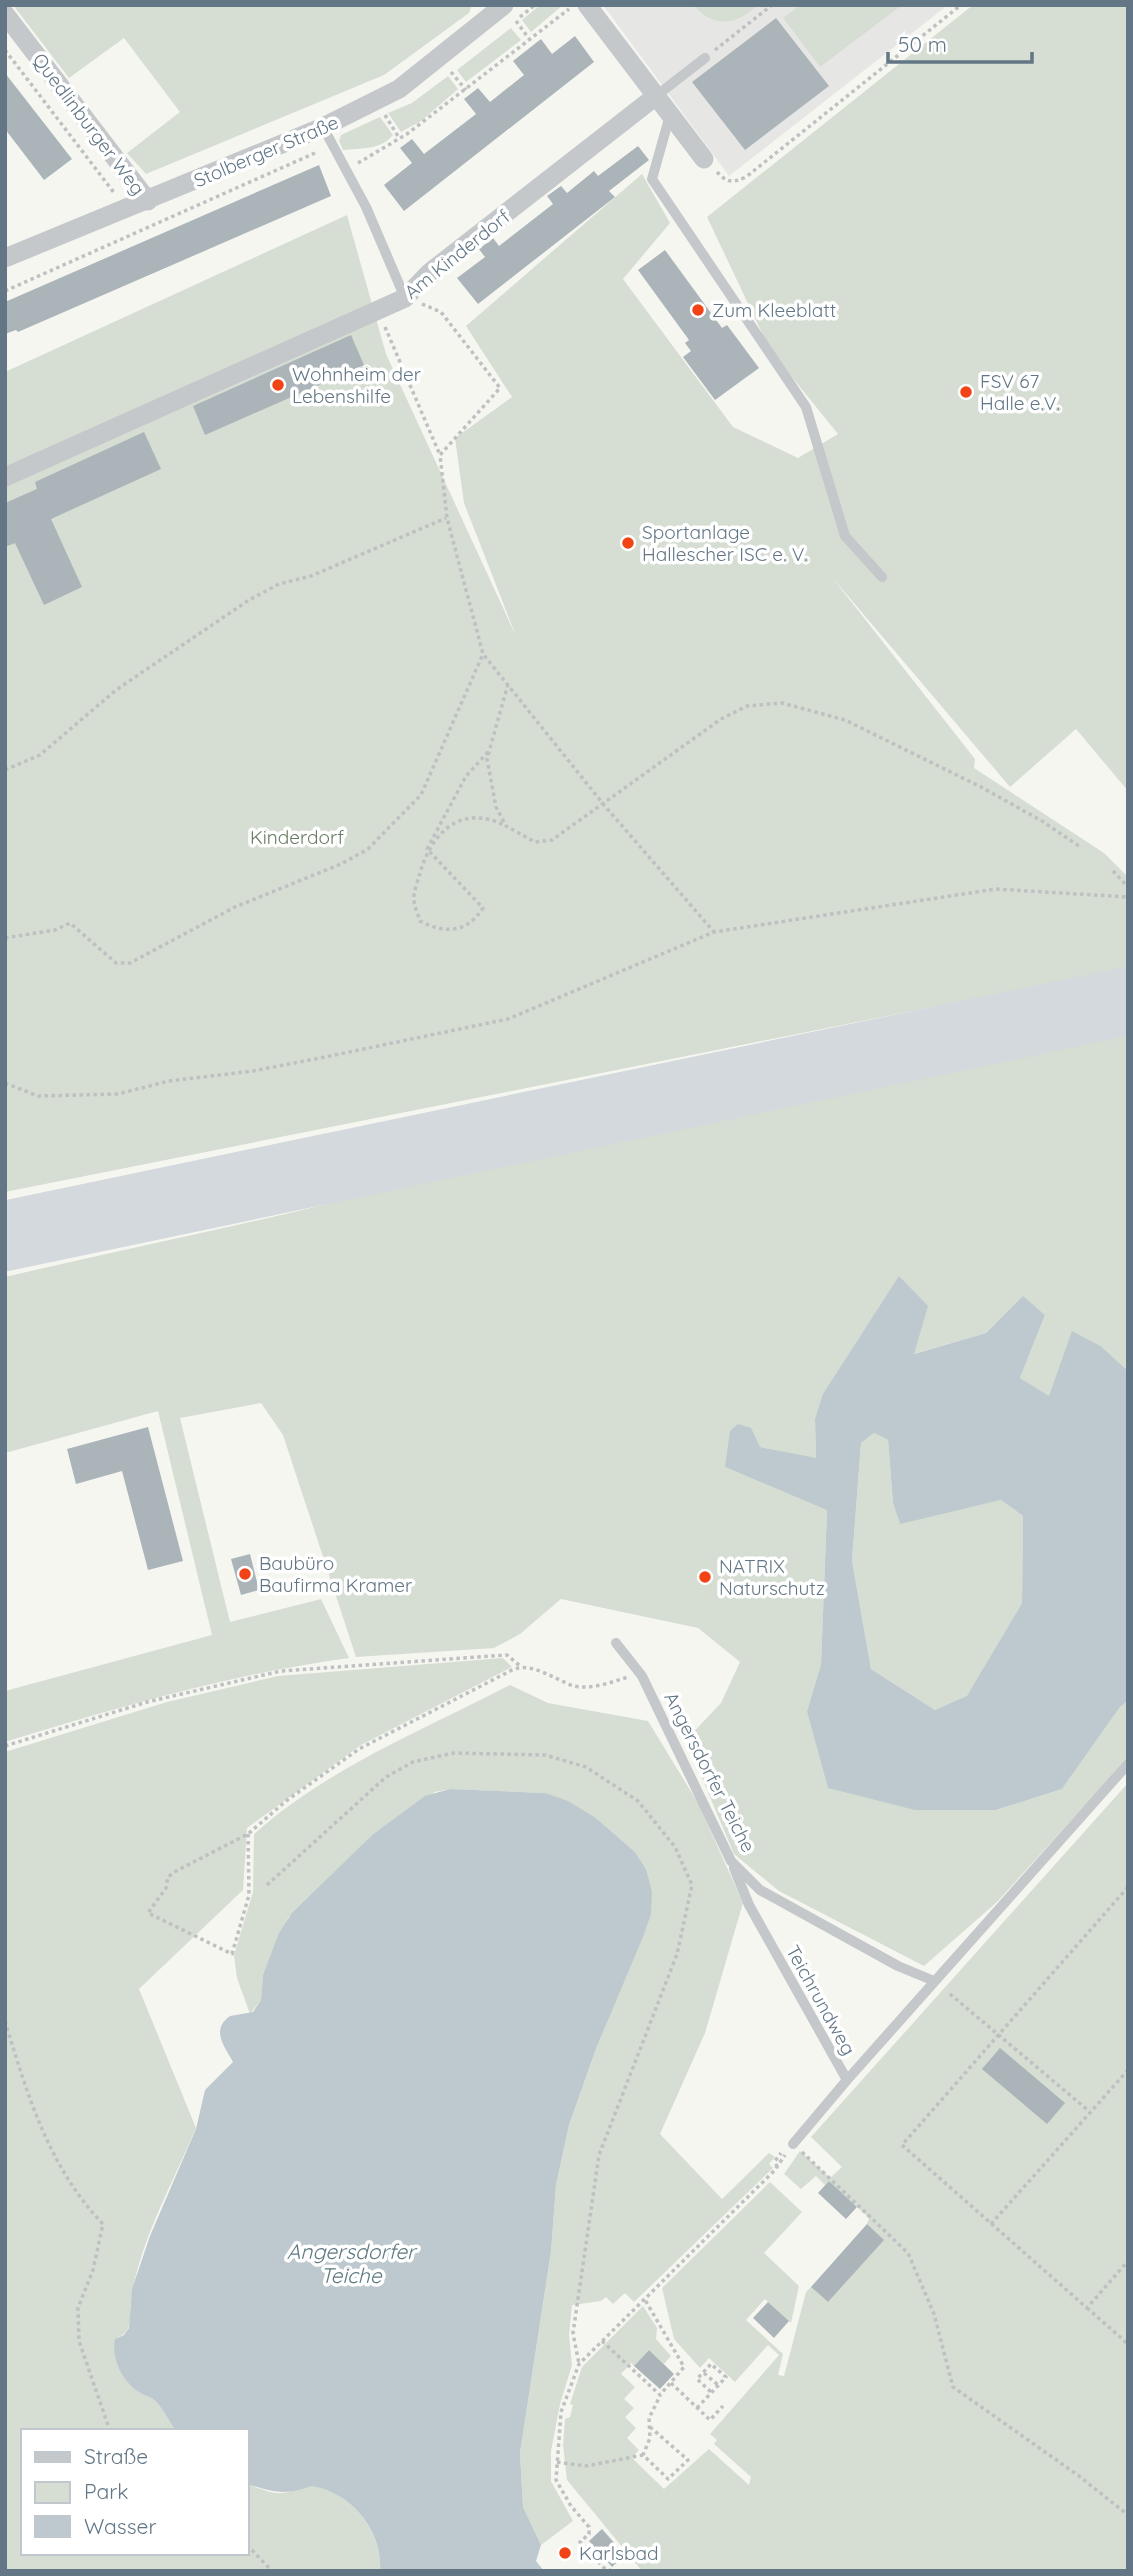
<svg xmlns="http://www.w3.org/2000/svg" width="1133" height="2576" font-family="Quicksand,sans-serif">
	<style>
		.built { fill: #e6e7e5 }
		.green { fill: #d6ddd2 }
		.water { fill: #bdc9ce; fill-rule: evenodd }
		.building { fill: #abb4b9 }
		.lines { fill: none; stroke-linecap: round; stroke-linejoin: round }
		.path { stroke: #bec0c2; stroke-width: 3.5; stroke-dasharray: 3.5 3.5; stroke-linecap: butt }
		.lane { stroke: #c4c8cb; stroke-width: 10 }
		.street { stroke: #c4c8cb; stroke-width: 19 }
		.highway { stroke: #d4d9dd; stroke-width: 37 }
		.poi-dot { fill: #f14316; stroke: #fff; stroke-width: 2.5 }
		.labels { text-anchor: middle; stroke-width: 7; stroke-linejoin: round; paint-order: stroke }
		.street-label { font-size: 19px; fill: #627685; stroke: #fff }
		.poi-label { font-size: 19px; fill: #627685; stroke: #fff; text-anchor: start }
		.park-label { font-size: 19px; fill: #677b61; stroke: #fff }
		.water-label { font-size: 21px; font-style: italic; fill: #5e7982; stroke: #fff }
	</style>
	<rect width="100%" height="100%" fill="#f6f6f1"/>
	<path class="built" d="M 603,5 L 948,5 L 729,176 Z"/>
	<path class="green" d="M 13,5 L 472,5 L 469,13 L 384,75 L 146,174 L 127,153 L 180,112 L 124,38 L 69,78 Z
		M 540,5 L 563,5 L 531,32 L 522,20 Z
		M 694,5 L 757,5 C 739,25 712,29 694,5 Z
		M 800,5 L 902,5 L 820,67 L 783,18 Z
		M 973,5 L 1128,5 L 1128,791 L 1076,729 L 1010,787 L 831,576 L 975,759 L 974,768 L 1104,853 L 1128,877 L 1128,968 L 5,1192 L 5,372 L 347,215 L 386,354 L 516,636 L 464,503 L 455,438 L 512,397 L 466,326 L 642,174 L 670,223 L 623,279 L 733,427 L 798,458 L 838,434 L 770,350 L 707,217 Z
		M 511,28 L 521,40 L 466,82 L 457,70 Z
		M 448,76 L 458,89 L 421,121 L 401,132 L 388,113 L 412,103 Z
		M 380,117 L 393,135 C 381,150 361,148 343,150 L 339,141 L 341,135 Z
		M 1128,1032 L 1128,1371 L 1102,1347 L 1049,1397 L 1020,1378 L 1045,1315 L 1023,1297 L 986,1333 L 913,1354 L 815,1419 L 816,1459 L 760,1447 L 725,1467 L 827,1509 L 821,1666 L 807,1711 L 915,1810 L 996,1810 L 1062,1789 L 1120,1707 L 1128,1701 L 1128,1758 L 997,1902 L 924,1966 L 779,1891 L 734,1854 L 686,1740 L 721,1703 L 740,1662 L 698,1628 L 561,1599 L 520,1634 L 494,1648 L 356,1657 L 283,1435 L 261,1403 L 180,1418 L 230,1622 L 321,1599 L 349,1658 C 231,1674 119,1707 5,1742 L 5,1691 L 212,1635 L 158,1411 L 5,1453 L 5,1277 C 140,1245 276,1219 410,1183 Z
		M 874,1433 L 888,1440 L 893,1503 L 900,1523 L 1001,1500 L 1023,1516 L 1022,1603 L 967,1697 L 935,1710 L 871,1669 L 852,1561 L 861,1443 Z
		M 503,1658 L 512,1667 L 361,1745 L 247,1828 L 243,1890 L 139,1989 L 196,2128 C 173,2183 139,2242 131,2301 C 129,2315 134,2332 118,2337 C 109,2357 121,2379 138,2391 C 142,2394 148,2395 153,2399 C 162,2406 168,2421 176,2431 L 23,2431 L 23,2553 L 247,2553 L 247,2484 C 256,2487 269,2493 278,2493 C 291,2494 304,2484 316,2486 C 352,2494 383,2534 380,2571 L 5,2571 L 5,1752 L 167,1702 L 278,1676 Z
		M 510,1685 L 548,1703 L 648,1721 L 698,1803 L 743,1903 L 705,2033 L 660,2134 L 722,2199 L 769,2153 L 775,2157 L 769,2164 L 773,2168 L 634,2302 L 625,2293 L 613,2304 L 606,2297 L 601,2301 L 572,2305 L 569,2335 L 572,2365 L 560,2404 L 551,2451 L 551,2481 L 573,2521 L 541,2545 L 523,2507 L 520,2453 L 551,2253 L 556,2185 L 569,2125 L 597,2046 L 646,1869 L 635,1852 L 596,1818 L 545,1793 L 450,1789 L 435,1792 L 372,1835 L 288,1918 L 263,1975 L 261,2000 L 250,2014 L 237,1978 L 234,1955 L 253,1892 L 254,1834 C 328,1768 423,1730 510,1685 Z
		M 1128,1783 L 1128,2571 L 642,2571 L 567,2480 L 563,2445 L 565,2419 L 570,2417 L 573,2405 L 570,2404 L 582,2367 L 643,2306 L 657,2328 L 656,2339 L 671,2356 L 664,2364 L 649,2350 L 634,2366 L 631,2363 L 621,2374 L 635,2387 L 624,2399 L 634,2408 L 625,2417 L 636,2428 L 627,2438 L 639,2450 L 632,2458 L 664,2489 L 709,2449 L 749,2485 L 751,2477 L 714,2444 L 717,2440 L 710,2434 L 779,2355 L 768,2345 L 735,2382 L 709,2358 L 700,2368 L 674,2339 L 662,2288 L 770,2182 L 802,2212 L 764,2253 L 799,2286 L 791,2323 L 765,2299 L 746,2320 L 783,2354 L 778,2375 L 784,2376 L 806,2292 L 811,2287 L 828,2302 L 883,2240 L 867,2224 L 869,2218 L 829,2181 L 825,2185 L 816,2176 L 801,2189 L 784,2174 L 800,2151 L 830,2178 L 842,2167 L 811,2137 Z"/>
	<path class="water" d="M 899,1276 L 928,1306 L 914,1354 L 986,1333 L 1023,1296 L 1045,1315 L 1020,1378 L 1049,1396 L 1072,1331 L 1102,1347 L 1128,1371 L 1128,1701 L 1120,1707 L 1062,1789 L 996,1810 L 915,1810 L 828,1788 L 807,1711 L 821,1665 L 827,1510 L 725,1467 L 730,1431 L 738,1424 L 751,1428 L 760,1447 L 816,1458 L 815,1419 L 823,1394 ZM 874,1433 L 888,1440 L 893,1503 L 900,1524 L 1001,1500 L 1023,1516 L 1022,1603 L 967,1696 L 935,1710 L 871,1669 L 852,1561 L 861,1443 Z
		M 450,1789 L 545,1793 L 568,1801 L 596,1818 L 635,1852 L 646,1869 L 652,1892 L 651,1914 L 643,1937 L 597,2046 L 569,2125 L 556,2185 L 551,2252 L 520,2453 L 523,2507 L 541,2545 L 536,2561 L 544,2571 L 380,2571 C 383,2531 350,2491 311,2486 C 284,2496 274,2492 247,2484 L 247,2431 L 176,2431 C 168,2421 163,2407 153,2399 C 149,2396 143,2395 139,2392 C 122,2381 111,2359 115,2339 L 124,2335 L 129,2328 L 132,2289 L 150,2236 L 196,2129 L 205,2090 L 233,2062 C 225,2047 210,2030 230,2016 L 253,2012 L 261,2000 L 263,1975 L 279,1933 L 292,1913 L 372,1835 L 425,1796 Z"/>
	<path class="building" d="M 776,18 L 829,86 L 745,150 L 692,82 Z
		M 575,36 L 594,62 L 404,211 L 384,185 L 412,163 L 400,148 L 412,139 L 424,154 L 476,114 L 464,99 L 478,88 L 490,102 L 524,75 L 513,61 L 541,39 L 552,54 Z
		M 5,73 L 72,159 L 44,180 L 5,129 Z
		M 638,146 L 649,160 L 609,191 L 615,197 L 478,304 L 457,278 L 485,257 L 479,249 L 493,238 L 499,246 L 553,204 L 547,196 L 561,186 L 567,193 L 594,171 L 598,176 Z
		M 319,165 L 331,196 L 18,332 L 16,330 L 5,334 L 5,302 Z
		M 665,250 L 722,328 L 727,325 L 759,368 L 715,400 L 683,357 L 691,351 L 685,343 L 689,340 L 638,270 Z
		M 351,335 L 364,365 L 205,435 L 193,406 Z
		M 144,432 L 161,469 L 51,519 L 82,587 L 44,605 L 15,543 L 5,547 L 5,503 L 37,489 L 35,482 Z
		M 148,1427 L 183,1561 L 148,1570 L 122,1471 L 76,1484 L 67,1449 Z
		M 250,1554 L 259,1590 L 241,1595 L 231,1559 Z
		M 1000,2048 L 1065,2103 L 1047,2124 L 982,2069 Z
		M 829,2181 L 857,2207 L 846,2219 L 818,2193 Z
		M 867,2224 L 884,2240 L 828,2302 L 811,2287 Z
		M 768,2302 L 789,2321 L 774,2338 L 753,2318 Z
		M 649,2350 L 674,2374 L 660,2389 L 634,2366 Z
		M 602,2529 L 625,2555 L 612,2567 L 589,2541 Z"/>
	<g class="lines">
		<path class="path" d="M 520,17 L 535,5
			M 516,21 L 530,40
			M 5,50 L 115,194
			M 715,50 L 772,5
			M 451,72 L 466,90
			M 385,115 L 399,138
			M 358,163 L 407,134 L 569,9
			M 717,172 C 727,183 732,183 746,177 L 961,5
			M 5,291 L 315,153
			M 422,304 L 441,312 L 500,388 L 440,455 L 447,518 L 483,654 L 604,805 L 714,932
			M 385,327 L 440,455
			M 508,684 L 487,759 L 496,807 L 506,826 L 535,842 L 552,840 L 721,719 L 747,706 L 782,703 L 845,720 L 981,787 L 1042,821 L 1079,846
			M 488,752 L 466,776 L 427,849 L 483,908 C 467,933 445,934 420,921 C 418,914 414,906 414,900 C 413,892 418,881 420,873 C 432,832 461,804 504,825
			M 5,770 L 40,755 L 116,690 L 249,600 L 279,584 L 311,576 L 446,518
			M 1113,871 L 1128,887
			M 5,938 L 55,930 L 70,923 L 116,963 L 130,963 L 235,907 L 341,864 L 368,849 L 421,795 L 483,654
			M 5,1083 L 38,1096 L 118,1094 L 169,1081 L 253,1071 L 325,1057 L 508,1019 L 714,932 L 996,889 L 1128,897
			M 5,1746 L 147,1702 L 281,1671 L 507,1655 L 520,1666
			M 248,1834 L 249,1895 L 232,1954 L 148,1913 L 166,1888 L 168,1877 L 176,1871 L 248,1834 L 286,1801 L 359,1749 L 512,1670 C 532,1661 555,1680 574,1686 C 591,1690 612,1682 628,1677
			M 267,1885 L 386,1777 L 413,1762 L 454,1753 L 545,1755 L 586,1767 L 638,1801 L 675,1847 L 692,1885 L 677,1954 L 599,2155 L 573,2333 L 579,2364
			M 1128,1887 L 902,2145 L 1087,2308 L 1128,2261
			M 950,1994 L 1090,2112
			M 5,2021 C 27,2094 49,2168 103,2224 L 93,2270 L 78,2308 L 79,2341 L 110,2431
			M 802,2152 L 908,2253 L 934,2314 L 953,2387 L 1079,2476 L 1128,2515
			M 777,2167 L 775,2161 L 781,2153
			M 991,2224 L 1128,2070
			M 1087,2308 L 1128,2344
			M 602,2341 L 660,2395 L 684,2367 L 644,2298
			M 704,2373 L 718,2385
			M 671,2383 L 710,2420 L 723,2406
			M 697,2408 L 726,2377 L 711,2364 L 697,2379 L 712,2393
			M 650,2427 L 688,2460 L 668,2479 L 643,2455 L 650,2438 L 649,2418 L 660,2396
			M 557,2462 L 586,2466 L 643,2455
			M 247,2545 L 272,2571
			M 612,2571 L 605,2569 L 580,2542 L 589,2534 L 589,2527 L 571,2506 L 556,2480 L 561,2412 L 579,2364 L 774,2171 L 785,2155"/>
		<path class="lane" d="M 656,96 L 705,58
			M 670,115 L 652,179 L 806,407 L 845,536 L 882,577
			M 323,127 L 366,207 L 405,298
			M 616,1643 L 642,1676 L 731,1861 L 760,1890 L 898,1966 L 934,1981
			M 734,1868 L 749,1905 L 847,2080 L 793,2144
			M 847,2080 L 1128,1764"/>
		<path class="street" d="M 587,5 L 704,159
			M 5,14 L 148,201
			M 5,258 L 323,127 L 399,89 L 504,5
			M 5,477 L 405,298 L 429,273 L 656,96"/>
		<path class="highway" d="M 5,1219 L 1128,985
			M 5,1253 L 1128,1017"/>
	</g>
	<g class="poi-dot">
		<circle cx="698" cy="310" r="7"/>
		<circle cx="278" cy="385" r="7"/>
		<circle cx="966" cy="392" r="7"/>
		<circle cx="628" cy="543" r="7"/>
		<circle cx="245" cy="1574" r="7"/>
		<circle cx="705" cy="1577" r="7"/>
		<circle cx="565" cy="2553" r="7"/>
	</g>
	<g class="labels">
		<g class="street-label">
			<text transform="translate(89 124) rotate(53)" y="7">Quedlinburger Weg</text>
			<text transform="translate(266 151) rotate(-23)" y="7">Stolberger Straße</text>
			<text transform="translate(457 254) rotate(-39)" y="7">Am Kinderdorf</text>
			<text transform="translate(710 1772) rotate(63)" y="7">Angersdorfer Teiche</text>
			<text transform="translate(821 2000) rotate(61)" y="7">Teichrundweg</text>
		</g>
		<g class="poi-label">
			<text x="712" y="317">Zum Kleeblatt</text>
			<text x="292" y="381">Wohnheim der<tspan x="292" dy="22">Lebenshilfe</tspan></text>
			<text x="980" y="388">FSV 67<tspan x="980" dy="22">Halle e.V.</tspan></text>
			<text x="642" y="539">Sportanlage<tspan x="642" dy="22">Hallescher ISC e. V.</tspan></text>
			<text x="259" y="1570">Baubüro<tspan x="259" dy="22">Baufirma Kramer</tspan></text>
			<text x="719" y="1573">NATRIX<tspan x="719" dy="22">Naturschutz</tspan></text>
			<text x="579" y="2560">Karlsbad</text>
		</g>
		<g class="park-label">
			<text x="297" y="844">Kinderdorf</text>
		</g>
		<g class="water-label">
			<text x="351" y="2259">Angersdorfer<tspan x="351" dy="24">Teiche</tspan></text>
		</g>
	</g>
	<rect width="1133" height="2576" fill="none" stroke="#627685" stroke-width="14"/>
	<rect x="21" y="2429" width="228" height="126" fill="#ffffff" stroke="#c0c8ce" stroke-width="2"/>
	<rect x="35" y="2452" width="35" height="10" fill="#c4c8cb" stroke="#c0c8ce" stroke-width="2"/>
	<text x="84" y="2464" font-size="21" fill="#627685">Straße</text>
	<rect x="35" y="2482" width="35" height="21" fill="#d6ddd2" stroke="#c0c8ce" stroke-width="2"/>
	<text x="84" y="2499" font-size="21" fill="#627685">Park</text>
	<rect x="35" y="2516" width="35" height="21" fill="#bdc9ce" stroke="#c0c8ce" stroke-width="2"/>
	<text x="84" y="2534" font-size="21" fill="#627685">Wasser</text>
	<path d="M888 52v10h144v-10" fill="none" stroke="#627685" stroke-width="3.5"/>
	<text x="898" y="52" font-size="21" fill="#627685" stroke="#ffffff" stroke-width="5" paint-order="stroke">50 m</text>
</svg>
